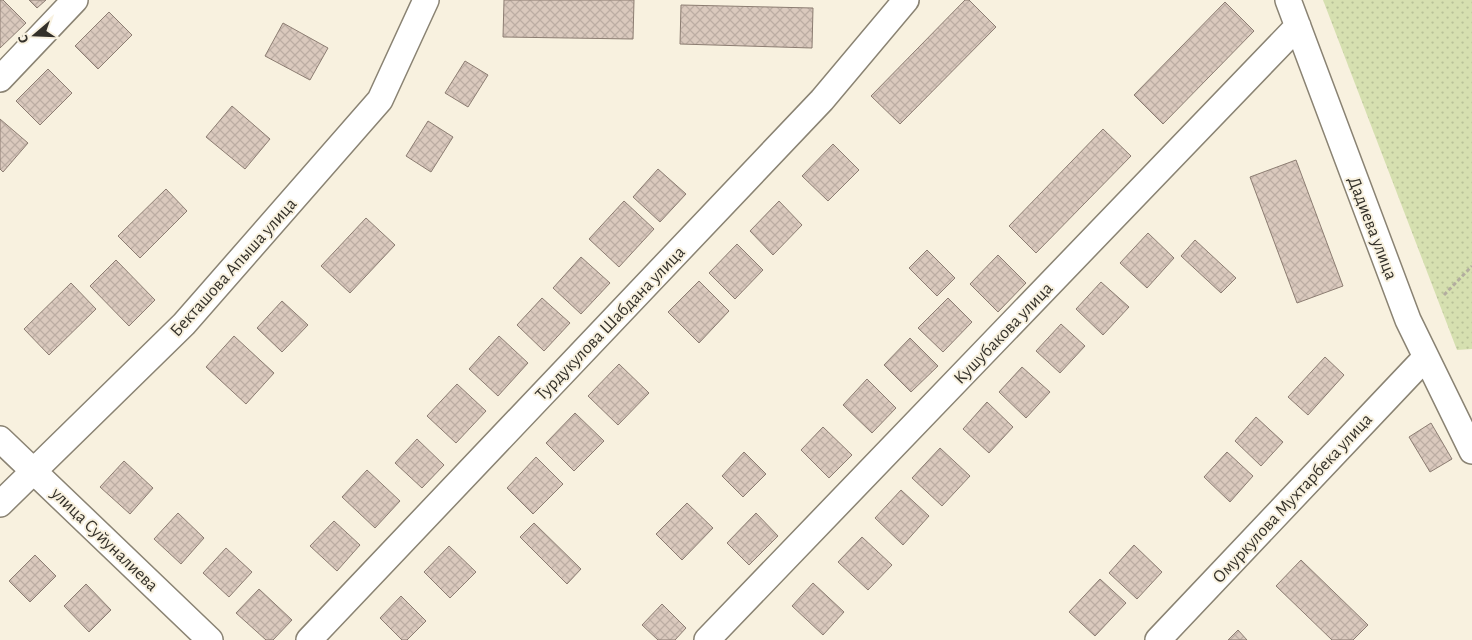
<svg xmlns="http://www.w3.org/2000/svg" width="1472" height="640" font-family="'Alegreya Sans',sans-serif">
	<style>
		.park { fill: url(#park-dots) }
		.building { fill: url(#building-cross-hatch); stroke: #8c7d72 }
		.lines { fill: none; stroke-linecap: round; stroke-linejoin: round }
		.minor-casing { stroke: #8a8373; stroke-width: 28 }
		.path { stroke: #b3ad9f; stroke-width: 3; stroke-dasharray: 4 2.5; stroke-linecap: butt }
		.minor { stroke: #fff; stroke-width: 25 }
		.labels { text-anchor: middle; stroke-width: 4; stroke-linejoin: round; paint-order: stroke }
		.street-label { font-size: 18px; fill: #34312a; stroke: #f8f1df }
	</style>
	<defs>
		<pattern id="park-dots" width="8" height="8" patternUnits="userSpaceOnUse" patternTransform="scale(1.25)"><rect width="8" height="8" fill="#d6e0b0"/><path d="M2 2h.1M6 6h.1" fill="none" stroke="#b8c198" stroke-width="1.8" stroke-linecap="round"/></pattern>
		<pattern id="building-cross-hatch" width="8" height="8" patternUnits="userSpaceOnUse" patternTransform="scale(1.25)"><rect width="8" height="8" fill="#dac9bd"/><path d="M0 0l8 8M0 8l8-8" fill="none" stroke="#bcada3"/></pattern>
	</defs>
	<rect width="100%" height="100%" fill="#f8f1df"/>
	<path class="park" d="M 1323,0 L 1472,0 L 1472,349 L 1457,350 Z"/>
	<path class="building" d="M 0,0 L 3,0 L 26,23 L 0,48 Z
		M 29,0 L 46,0 L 37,8 Z
		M 504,0 L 634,0 L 633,39 L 503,37 Z
		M 965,0 L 969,0 L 996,27 L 900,124 L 871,96 Z
		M 1225,2 L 1254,31 L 1163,124 L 1134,95 Z
		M 681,5 L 813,8 L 812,48 L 680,44 Z
		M 109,12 L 132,35 L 98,69 L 75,46 Z
		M 283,23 L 328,48 L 310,80 L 265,56 Z
		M 465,61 L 488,75 L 468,107 L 445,93 Z
		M 48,69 L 72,93 L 40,125 L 16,101 Z
		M 232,106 L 270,139 L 245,169 L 206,137 Z
		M 0,119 L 28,143 L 3,172 L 0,169 Z
		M 428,121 L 453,137 L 431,172 L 406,156 Z
		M 1103,129 L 1131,156 L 1036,253 L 1009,226 Z
		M 833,144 L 859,170 L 828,201 L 802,176 Z
		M 1296,160 L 1343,286 L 1297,303 L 1250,177 Z
		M 658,169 L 686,194 L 660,222 L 633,197 Z
		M 166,189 L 187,211 L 140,258 L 118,236 Z
		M 624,201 L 654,229 L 619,267 L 589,239 Z
		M 779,201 L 802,225 L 773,255 L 750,231 Z
		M 366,218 L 395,245 L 350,293 L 321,266 Z
		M 1148,233 L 1174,258 L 1147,288 L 1120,263 Z
		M 1195,240 L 1236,278 L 1221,293 L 1181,256 Z
		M 737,244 L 763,270 L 735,299 L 709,273 Z
		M 927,250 L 955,278 L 937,296 L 909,268 Z
		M 998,255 L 1026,283 L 998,312 L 970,284 Z
		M 581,257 L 610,283 L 581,314 L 553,288 Z
		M 116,260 L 155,300 L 129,326 L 90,286 Z
		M 699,281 L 729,311 L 699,343 L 668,312 Z
		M 1101,282 L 1129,307 L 1103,335 L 1076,309 Z
		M 71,283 L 96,309 L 49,355 L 24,329 Z
		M 542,298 L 570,323 L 544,351 L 517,325 Z
		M 948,298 L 972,322 L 943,352 L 918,328 Z
		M 282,301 L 308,325 L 282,352 L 257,328 Z
		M 1061,324 L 1085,346 L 1060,373 L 1036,351 Z
		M 234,336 L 274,373 L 246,404 L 206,367 Z
		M 499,336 L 528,363 L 498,396 L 469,369 Z
		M 910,338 L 938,366 L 911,392 L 884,365 Z
		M 1325,357 L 1344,375 L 1308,415 L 1288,397 Z
		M 619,364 L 649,393 L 618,425 L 588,396 Z
		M 1022,367 L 1050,392 L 1026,418 L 999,392 Z
		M 867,379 L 896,408 L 872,433 L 843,405 Z
		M 457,384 L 486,411 L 456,443 L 427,416 Z
		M 987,402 L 1013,427 L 989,453 L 963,429 Z
		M 575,413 L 604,441 L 574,471 L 546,443 Z
		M 1256,417 L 1283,442 L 1261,466 L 1235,441 Z
		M 1431,423 L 1452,459 L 1430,472 L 1409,437 Z
		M 823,427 L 852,455 L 829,478 L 801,450 Z
		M 417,439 L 444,465 L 422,488 L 395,463 Z
		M 940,448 L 970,476 L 942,506 L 912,478 Z
		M 744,452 L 766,474 L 743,497 L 722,476 Z
		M 1227,452 L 1253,476 L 1230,502 L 1204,477 Z
		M 536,457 L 563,484 L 533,514 L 507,488 Z
		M 124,461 L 153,488 L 130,514 L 100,487 Z
		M 367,470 L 400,501 L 375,528 L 342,497 Z
		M 901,490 L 929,516 L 903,545 L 875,518 Z
		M 687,503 L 713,528 L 682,560 L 656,534 Z
		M 178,513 L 204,538 L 181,564 L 154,539 Z
		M 756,513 L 778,536 L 749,565 L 727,543 Z
		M 334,521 L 360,545 L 337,571 L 310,546 Z
		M 534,523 L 581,569 L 567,584 L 520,537 Z
		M 862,537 L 892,565 L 868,590 L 838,562 Z
		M 1134,545 L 1162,572 L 1137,599 L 1109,573 Z
		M 449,546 L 476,572 L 450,598 L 424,572 Z
		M 226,548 L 252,572 L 229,597 L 203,573 Z
		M 35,555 L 56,576 L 30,602 L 9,581 Z
		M 1301,560 L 1368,625 L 1353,640 L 1332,640 L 1276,586 Z
		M 1100,579 L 1126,603 L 1095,636 L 1069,612 Z
		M 813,583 L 844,612 L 823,635 L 792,606 Z
		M 86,584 L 111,610 L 89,632 L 64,606 Z
		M 259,589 L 292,620 L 273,640 L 266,640 L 236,613 Z
		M 401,596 L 426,621 L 407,640 L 402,640 L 380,618 Z
		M 662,604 L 686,628 L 675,640 L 658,640 L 642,625 Z
		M 1238,630 L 1247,640 L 1228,640 Z"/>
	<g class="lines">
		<g class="minor-casing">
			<path id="minor" d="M 1288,0 L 1408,320 L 1472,451
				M 0,79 L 75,0
				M 0,439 L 210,640
				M 0,504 L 184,324 L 380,100 L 426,0
				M 309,640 L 822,100 L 906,0
				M 707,640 L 1298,26
				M 1158,640 L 1426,357"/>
		</g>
		<path class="path" d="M 1444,295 L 1472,266"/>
		<use href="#minor" class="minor"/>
	</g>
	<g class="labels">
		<g class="street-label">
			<text transform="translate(1373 228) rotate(69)" y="6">Дадиева улица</text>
			<text transform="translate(233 267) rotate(-48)" y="6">Бекташова Апыша улица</text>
			<text transform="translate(610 323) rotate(-46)" y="6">Турдукулова Шабдана улица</text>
			<text transform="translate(1003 333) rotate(-46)" y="6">Кушубакова улица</text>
			<text transform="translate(1292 498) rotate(-47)" y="6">Омуркулова Мухтарбека улица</text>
			<text transform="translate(105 539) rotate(44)" y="6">улица Суйуналиева</text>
		</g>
	</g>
	<g transform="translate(35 35) rotate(251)" stroke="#f8f1df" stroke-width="4" paint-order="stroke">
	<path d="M0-4L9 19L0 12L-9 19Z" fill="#34312a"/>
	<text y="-8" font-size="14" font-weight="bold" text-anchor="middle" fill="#34312a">С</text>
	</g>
</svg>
